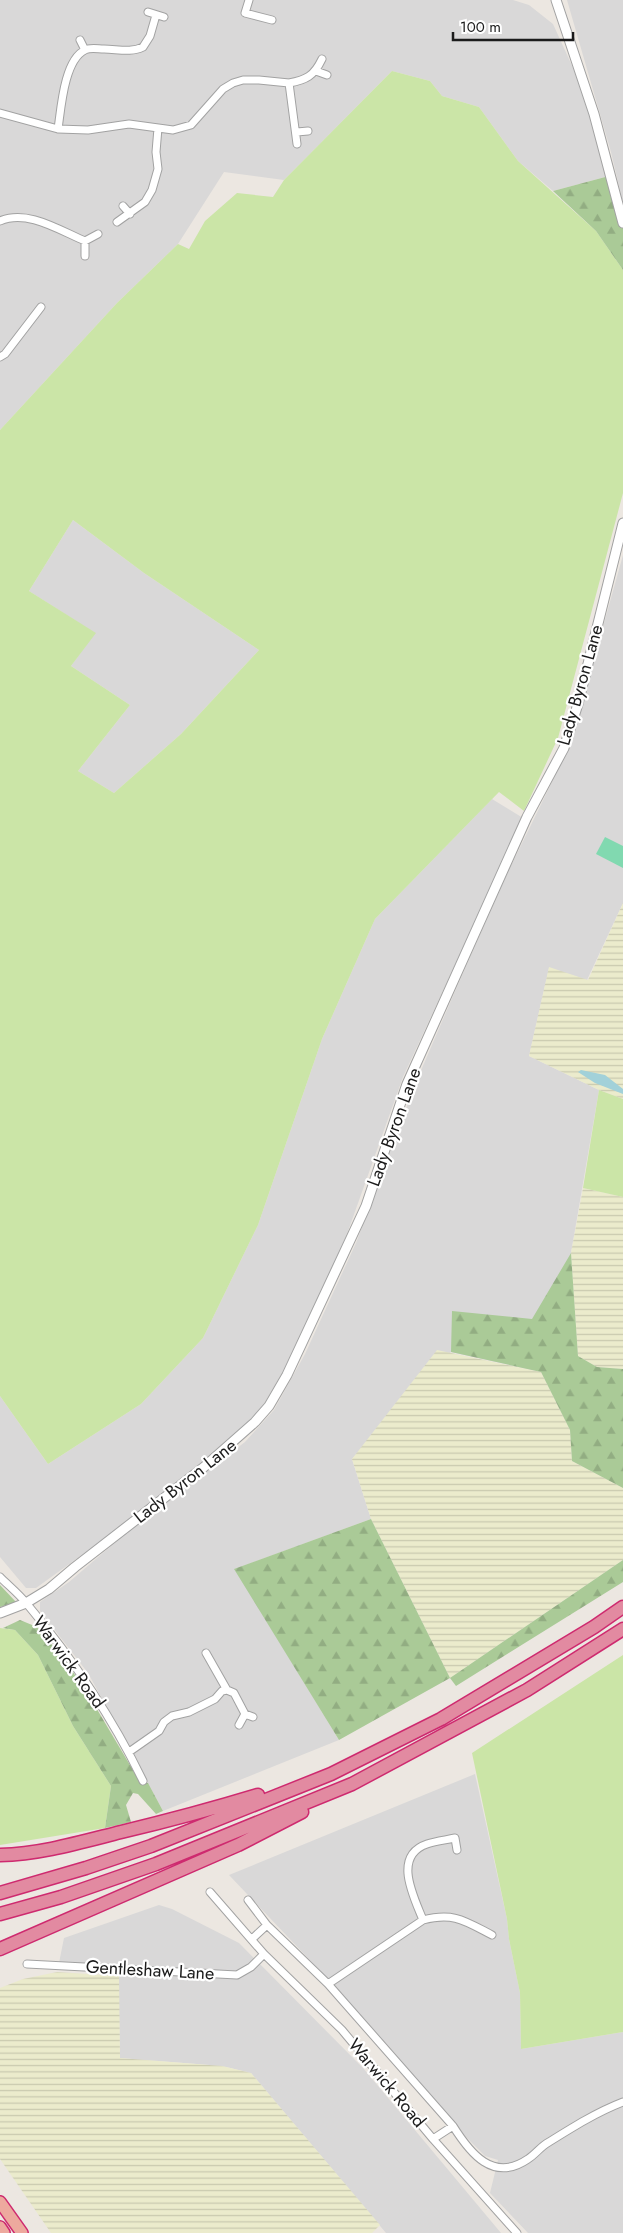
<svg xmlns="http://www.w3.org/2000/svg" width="623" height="2233" font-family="Jost,sans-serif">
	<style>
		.residential { fill: #d9d8d8 }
		.farmland { fill: url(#farmland-rules) }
		.grass { fill: #cbe5a7; fill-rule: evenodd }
		.forest { fill: url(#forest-firs) }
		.pitch { fill: #81d9b0 }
		.water { fill: #a2d1d9 }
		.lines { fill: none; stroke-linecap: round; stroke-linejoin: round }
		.minor-casing { stroke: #a2a2a2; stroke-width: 9 }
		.tertiary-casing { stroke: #a2a2a2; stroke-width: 11 }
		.trunk-casing { stroke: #ce2a6f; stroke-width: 14 }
		.motorway-casing { stroke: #ce2a6f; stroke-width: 15 }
		.minor { stroke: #fff; stroke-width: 7 }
		.tertiary { stroke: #fff; stroke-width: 9 }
		.trunk { stroke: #eda99e; stroke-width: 11 }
		.motorway { stroke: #e28aa1; stroke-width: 12 }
		.labels { text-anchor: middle; stroke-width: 4.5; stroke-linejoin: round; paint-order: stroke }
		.street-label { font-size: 18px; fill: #1b1b1b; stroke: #fff }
	</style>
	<defs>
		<pattern id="farmland-rules" width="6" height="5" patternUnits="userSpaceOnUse" patternTransform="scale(1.25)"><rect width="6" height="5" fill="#ebebcc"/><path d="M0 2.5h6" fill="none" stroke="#c9c9af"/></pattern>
		<pattern id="forest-firs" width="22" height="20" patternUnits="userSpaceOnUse" patternTransform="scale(1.25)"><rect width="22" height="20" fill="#aaca97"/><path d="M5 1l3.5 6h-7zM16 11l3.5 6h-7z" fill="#92ad82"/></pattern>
	</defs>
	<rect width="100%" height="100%" fill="#ece7e1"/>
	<path class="residential" d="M 0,0 L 513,0 L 529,5 L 553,24 L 584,92 L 609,176 L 553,191 L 518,161 L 479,107 L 442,96 L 430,81 L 392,71 L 284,180 L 224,172 L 178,244 L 117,303 L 0,430 Z
		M 567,0 L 623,0 L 623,203 L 611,152 Z
		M 73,520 L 144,573 L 259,650 L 181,734 L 114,793 L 78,771 L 130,705 L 71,666 L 95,633 L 29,591 Z
		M 623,555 L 623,903 L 587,980 L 549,968 L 529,1056 L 599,1090 L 571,1253 L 541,1372 L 451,1352 L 352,1459 L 371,1519 L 235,1569 L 339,1740 L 163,1811 L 88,1673 L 40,1611 L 40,1602 L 69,1582 L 132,1528 L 245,1442 L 274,1410 L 305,1354 L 356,1243 L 416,1082 L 456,989 L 508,872 L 570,745 Z
		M 492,799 L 523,818 L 403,1077 L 347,1234 L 298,1346 L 261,1409 L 225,1446 L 129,1521 L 36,1588 L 26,1588 L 0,1557 L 0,1396 L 48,1464 L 141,1404 L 203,1338 L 258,1225 L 322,1039 L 375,919 Z
		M 475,1774 L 507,1919 L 509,1939 L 520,1993 L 521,2049 L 623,2032 L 623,2233 L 528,2233 L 490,2193 L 498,2160 L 485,2156 L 464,2135 L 341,1993 L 229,1875 Z
		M 159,1905 L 172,1909 L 239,1943 L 363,2068 L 501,2233 L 386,2233 L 251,2073 L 222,2066 L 120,2058 L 118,1965 L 59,1963 L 64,1938 Z"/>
	<path class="farmland" d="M 623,903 L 623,1099 L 599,1090 L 529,1056 L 549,967 L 588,980 Z
		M 583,1188 L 623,1197 L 623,1369 L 597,1367 L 578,1356 L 571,1253 Z
		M 437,1350 L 541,1372 L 570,1430 L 572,1461 L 623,1488 L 623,1560 L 450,1678 L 371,1519 L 352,1459 Z
		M 57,1972 L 119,1976 L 120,2058 L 222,2066 L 251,2073 L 380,2225 L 372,2233 L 51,2233 L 0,2159 L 0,1988 L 23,1979 Z"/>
	<path class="grass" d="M 392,71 L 430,81 L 442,96 L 479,107 L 518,161 L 596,231 L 623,270 L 623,493 L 558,738 L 524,811 L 499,792 L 375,919 L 322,1039 L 258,1225 L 203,1338 L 141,1404 L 48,1464 L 0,1396 L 0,430 L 117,303 L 178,244 L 189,249 L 205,221 L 237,193 L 273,197 L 284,180 ZM 73,520 L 144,573 L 259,650 L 181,734 L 114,793 L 78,771 L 130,705 L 71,666 L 96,633 L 29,591 Z
		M 599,1090 L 623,1099 L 623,1197 L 583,1188 Z
		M 0,1628 L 15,1630 L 38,1655 L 73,1726 L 111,1786 L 105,1828 L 0,1845 Z
		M 623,1655 L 623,2032 L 521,2049 L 520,1993 L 509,1939 L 507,1919 L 472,1753 Z"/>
	<path class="forest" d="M 609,176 L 616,208 L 623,228 L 623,270 L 596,231 L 553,191 Z
		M 571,1253 L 578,1356 L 597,1367 L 623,1369 L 623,1488 L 572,1461 L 570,1430 L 541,1372 L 451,1352 L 452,1311 L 532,1319 Z
		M 371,1519 L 450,1678 L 623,1560 L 623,1582 L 456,1686 L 450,1678 L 339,1740 L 234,1569 Z
		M 0,1585 L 16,1602 L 0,1607 Z
		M 20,1620 L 37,1627 L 64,1659 L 88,1694 L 140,1782 L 148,1783 L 163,1811 L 156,1814 L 138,1794 L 133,1793 L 126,1805 L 131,1822 L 105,1828 L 111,1786 L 73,1726 L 38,1655 L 15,1630 L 3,1628 Z"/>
	<path class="pitch" d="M 605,837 L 623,846 L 623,868 L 596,854 Z"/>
	<path class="water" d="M 581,1070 L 605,1075 L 623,1089 L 623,1094 L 595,1083 L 578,1072 Z"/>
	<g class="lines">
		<g class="minor-casing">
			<path id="minor" d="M 249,0 L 245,13 L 272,20
				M 148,12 L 164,17
				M 80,40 L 85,50
				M 316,71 L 327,75
				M 289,83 C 306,80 314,76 322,59
				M 0,113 L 58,129 L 88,130 L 129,124 L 173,130 L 191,125 L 223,89 L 233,83 L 243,80 L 259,80 L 289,83 L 297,144
				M 58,129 C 61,109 64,60 85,50 C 90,47 98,49 104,49 C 117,49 131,53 143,47 L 150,36 L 156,15
				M 297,132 L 308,131
				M 123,206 L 130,214
				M 0,221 C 27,209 59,230 85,241 L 85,256
				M 117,222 L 145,202 L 152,190 L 158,169 L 156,152 L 158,128
				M 85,241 L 98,234
				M 0,357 L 5,354 L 41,307
				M 0,1577 C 9,1586 19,1594 27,1604 C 73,1659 112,1717 143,1781
				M 206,1653 L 227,1690
				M 239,1725 L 245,1714
				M 129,1752 L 159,1731 L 164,1722 L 172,1716 L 189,1712 L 215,1699 L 222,1691 L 227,1690 L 234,1693 L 245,1714 L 253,1717
				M 210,1892 L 264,1954 L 342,2030 L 433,2139 L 517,2233
				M 248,1900 L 267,1925 L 328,1984 L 453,2126
				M 423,1920 C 454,1912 465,1921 492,1935
				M 252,1939 L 267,1925
				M 27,1964 L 237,1975 L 251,1967 L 264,1954
				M 328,1984 L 423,1920 C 414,1897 392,1856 427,1844 C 436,1841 446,1840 455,1838 L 457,1850
				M 433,2139 L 453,2126 C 470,2153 493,2183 528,2159 C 536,2154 541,2146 549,2142 C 573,2127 597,2112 623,2102"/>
		</g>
		<g class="tertiary-casing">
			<path id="tertiary" d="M 556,0 L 594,114 L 623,223
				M 0,1613 L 26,1603 L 49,1589 L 75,1567 L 204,1467 L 255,1422 L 269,1406 L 287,1375 L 366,1206 L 407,1084 L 527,817 L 564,748 L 578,704 L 623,523"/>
		</g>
		<g class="trunk-casing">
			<path id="trunk" d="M 0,2202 L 22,2233
				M 0,2227 L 4,2233"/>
		</g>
		<g class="motorway-casing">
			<path id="motorway" d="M 0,1855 C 41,1854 81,1842 121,1832 C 167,1821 212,1809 258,1795
				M 0,1893 L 86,1868 L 151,1846 L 331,1774 L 441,1719 L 594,1627 L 623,1607
				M 0,1914 L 61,1897 L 156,1864 L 352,1784 L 527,1690 L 623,1629
				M 0,1949 L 238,1845 L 302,1812"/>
		</g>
		<use href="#minor" class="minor"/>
		<use href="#tertiary" class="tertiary"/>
		<use href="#trunk" class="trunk"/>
		<use href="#motorway" class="motorway"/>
	</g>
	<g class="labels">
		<g class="street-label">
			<text transform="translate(580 685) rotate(-74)" y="6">Lady Byron Lane</text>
			<text transform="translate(394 1127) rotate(-70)" y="6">Lady Byron Lane</text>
			<text transform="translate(185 1481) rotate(-38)" y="6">Lady Byron Lane</text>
			<text transform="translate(69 1662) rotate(54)" y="6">Warwick Road</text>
			<text transform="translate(150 1970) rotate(3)" y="6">Gentleshaw Lane</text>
			<text transform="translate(387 2083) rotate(50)" y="6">Warwick Road</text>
		</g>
	</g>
	<path d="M453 32v8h120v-8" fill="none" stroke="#1b1b1b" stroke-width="2.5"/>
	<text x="460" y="32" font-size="15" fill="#1b1b1b" stroke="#ffffff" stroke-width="4" paint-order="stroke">100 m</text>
</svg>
